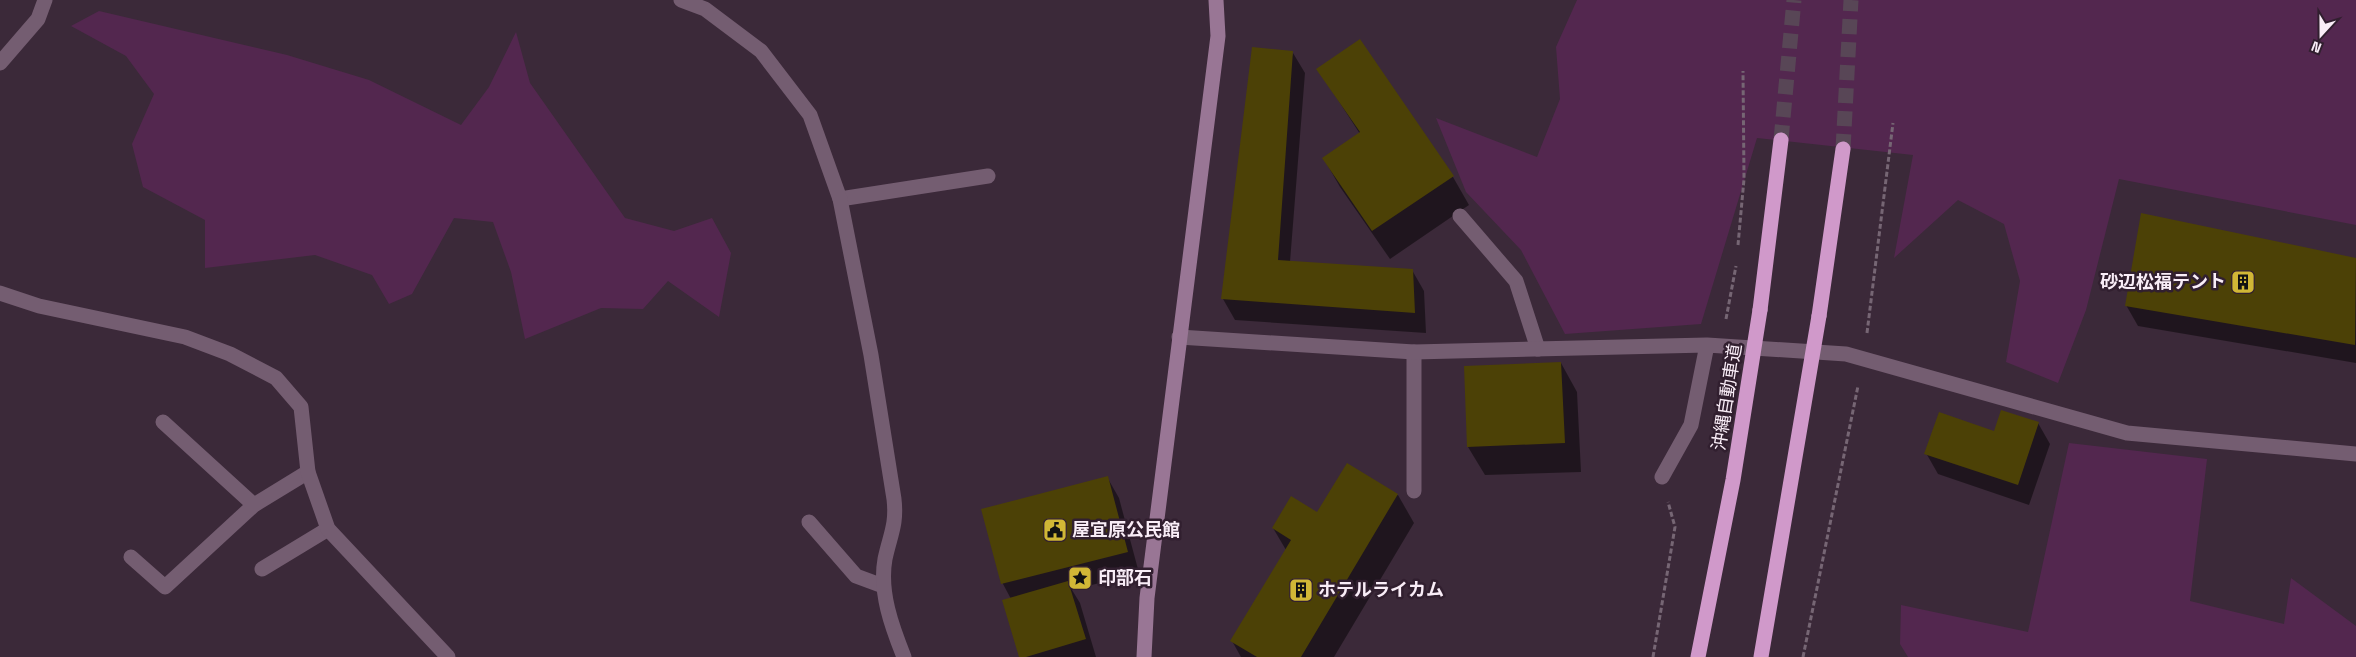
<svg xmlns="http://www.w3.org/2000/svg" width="2356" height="657" font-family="'Space Grotesk','Noto Sans JP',sans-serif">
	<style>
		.green { fill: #53274f }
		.shadow { fill: #0007 }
		.building { fill: #4c4106 }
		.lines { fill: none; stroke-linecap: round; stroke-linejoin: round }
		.highway-tunnel { stroke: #584656; stroke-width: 15; stroke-dasharray: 15 8; stroke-linecap: butt }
		.path { stroke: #766674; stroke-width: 3; stroke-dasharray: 5 2.5; stroke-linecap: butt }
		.lane { stroke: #745d71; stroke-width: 15 }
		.street { stroke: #745d71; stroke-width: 15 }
		.secondary { stroke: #997695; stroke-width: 15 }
		.highway { stroke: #d099ca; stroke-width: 15 }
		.highway-bridge { stroke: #d099ca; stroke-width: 15 }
		.labels { text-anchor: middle; stroke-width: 5; stroke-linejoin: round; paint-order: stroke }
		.poi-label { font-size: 18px; font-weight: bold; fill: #f9edf7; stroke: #311f2f; text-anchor: start }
		.street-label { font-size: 18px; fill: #f9edf7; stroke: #311f2f }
	</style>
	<rect width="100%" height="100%" fill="#3b2939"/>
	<path class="green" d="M 1577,0 L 2356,0 L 2356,225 L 2119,179 L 2086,310 L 2058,383 L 2006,362 L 2020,281 L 2004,224 L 1958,200 L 1894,258 L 1913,155 L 1757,138 L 1701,324 L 1565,334 L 1521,250 L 1466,192 L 1436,118 L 1537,157 L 1560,99 L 1556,47 Z
		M 99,11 L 287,55 L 369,80 L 461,125 L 489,87 L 516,32 L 530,83 L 625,218 L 674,231 L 712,218 L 731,253 L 719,317 L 668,281 L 643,309 L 601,308 L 525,339 L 511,272 L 493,222 L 454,218 L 412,294 L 389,304 L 372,275 L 315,255 L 205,268 L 205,220 L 143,187 L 132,144 L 154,94 L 126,56 L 71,26 Z
		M 2069,443 L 2207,459 L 2190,601 L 2284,624 L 2291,578 L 2356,626 L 2356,657 L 1908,657 L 1900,644 L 1901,605 L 2028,632 Z"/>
	<path class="shadow" d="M 1293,53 L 1305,73 L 1290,262 L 1412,270 L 1424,291 L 1426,333 L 1235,320 L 1223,299 Z
		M 1318,69 L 1453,177 L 1469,205 L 1390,259 L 1340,187 L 1324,159 L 1360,134 Z
		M 2142,215 L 2356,259 L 2356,363 L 2138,326 L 2126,305 Z
		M 1561,363 L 1577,392 L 1581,472 L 1485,475 L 1468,447 Z
		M 2038,423 L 2050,444 L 2029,505 L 1938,474 L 1926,453 L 1995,432 Z
		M 1107,477 L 1119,498 L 1139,573 L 1072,590 L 1080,603 L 1096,657 L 1020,657 L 1011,599 L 1003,584 L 983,510 Z
		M 1398,495 L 1414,523 L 1334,657 L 1241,657 L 1232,641 L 1286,550 L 1273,528 L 1318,513 Z"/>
	<path class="building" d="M 1360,39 L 1454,176 L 1372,231 L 1322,158 L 1360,132 L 1316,69 Z
		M 1252,47 L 1293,51 L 1278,260 L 1413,269 L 1415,313 L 1221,299 Z
		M 2141,213 L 2356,258 L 2355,345 L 2125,306 Z
		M 1561,362 L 1565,443 L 1467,447 L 1464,366 Z
		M 2001,410 L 2039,422 L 2018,485 L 1924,454 L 1939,412 L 1994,431 Z
		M 1347,463 L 1398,494 L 1301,657 L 1257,657 L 1230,641 L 1291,540 L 1272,528 L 1291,496 L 1317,512 Z
		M 1108,476 L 1128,552 L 1001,584 L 981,509 Z
		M 1068,581 L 1086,639 L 1026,657 L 1019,657 L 1002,600 Z"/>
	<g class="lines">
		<path class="highway-tunnel" d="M 1781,140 L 1794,0
			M 1843,149 L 1851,0"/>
		<path class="path" d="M 1738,245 L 1744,179 L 1743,71
			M 1726,319 L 1736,266
			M 1867,333 L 1893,123
			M 1653,657 L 1675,527 L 1668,502
			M 1803,657 L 1858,386"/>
		<path class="lane" d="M 840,199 L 988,176
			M 1460,216 L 1516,281 L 1538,349
			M 163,422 L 254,505
			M 1414,491 L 1414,352
			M 809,522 L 856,576 L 883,586
			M 131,557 L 165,587 L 254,505 L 308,472
			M 262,569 L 328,529"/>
		<path class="street" d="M 681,0 L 705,9 L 761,51 L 810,115 L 840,199 L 871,355 L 894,499 C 897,525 890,535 885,559 C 879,592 892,627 904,657
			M 0,63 L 38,19 L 45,0
			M 0,293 L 39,306 L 185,337 L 230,354 L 276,378 L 301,407 L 308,472 L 328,529 L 448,657
			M 1179,337 L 1414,352 L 1707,345 L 1846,354 L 2127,433 L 2356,454
			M 1662,477 L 1691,425 L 1707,345"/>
		<path class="secondary" d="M 1144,657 L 1147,598 L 1218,36 L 1216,0"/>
		<path class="highway" d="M 1760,310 L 1781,140
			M 1819,316 L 1843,149"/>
		<path class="highway-bridge" d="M 1698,657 L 1733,480 L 1760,310
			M 1761,657 L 1819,316"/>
	</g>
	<defs>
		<g id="building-square" transform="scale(1.25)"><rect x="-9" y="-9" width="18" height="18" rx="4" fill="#d1b736" stroke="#311f2f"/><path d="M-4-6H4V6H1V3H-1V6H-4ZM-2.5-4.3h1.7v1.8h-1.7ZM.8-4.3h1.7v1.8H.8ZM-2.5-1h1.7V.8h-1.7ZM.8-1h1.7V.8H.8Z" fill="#111"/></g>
		<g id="civic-square" transform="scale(1.25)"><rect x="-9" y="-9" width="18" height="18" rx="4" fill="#d1b736" stroke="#311f2f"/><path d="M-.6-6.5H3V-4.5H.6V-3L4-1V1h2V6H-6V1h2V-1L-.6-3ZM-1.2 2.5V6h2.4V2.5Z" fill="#111"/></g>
		<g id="sight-square" transform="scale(1.25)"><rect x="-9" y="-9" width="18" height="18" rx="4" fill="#d1b736" stroke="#311f2f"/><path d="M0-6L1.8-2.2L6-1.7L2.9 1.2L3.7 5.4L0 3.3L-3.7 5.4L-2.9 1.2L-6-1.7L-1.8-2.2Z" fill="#111"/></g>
	</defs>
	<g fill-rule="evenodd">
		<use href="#building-square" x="2243" y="282"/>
		<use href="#civic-square" x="1055" y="530"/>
		<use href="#sight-square" x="1080" y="578"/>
		<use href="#building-square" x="1301" y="590"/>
	</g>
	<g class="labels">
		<g class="poi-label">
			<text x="2226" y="288" text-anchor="end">砂辺松福テント</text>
			<text x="1072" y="536">屋宜原公民館</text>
			<text x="1098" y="584">印部石</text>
			<text x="1318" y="596">ホテルライカム</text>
		</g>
		<g class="street-label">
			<text transform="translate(1727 397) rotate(-81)" y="6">沖縄自動車道</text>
		</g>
	</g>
	<g transform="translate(2321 35) rotate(201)" stroke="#311f2f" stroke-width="4" paint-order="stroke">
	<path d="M0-4L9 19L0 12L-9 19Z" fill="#f9edf7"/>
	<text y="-8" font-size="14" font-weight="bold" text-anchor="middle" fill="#f9edf7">N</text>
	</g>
</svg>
